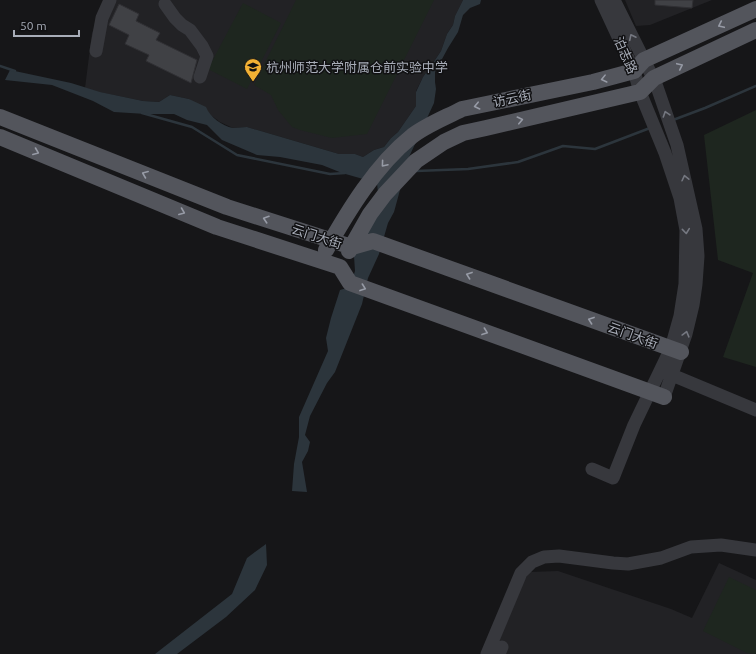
<svg xmlns="http://www.w3.org/2000/svg" width="756" height="654" font-family="Ubuntu,'Noto Sans SC',sans-serif">
	<style>
		.built { fill: #222225 }
		.green { fill: #1e261f }
		.water { fill: #2c353c }
		.lines { fill: none; stroke-linecap: round; stroke-linejoin: round }
		.stream { stroke: #2c353c; stroke-width: 2.5 }
		.building { fill: #404145; stroke: #303034 }
		.minor { stroke: #37383d; stroke-width: 13 }
		.major { stroke: #53555c; stroke-width: 16 }
		.oneway { stroke: #979ba6 }
		.oneway2 { stroke: #757881 }
		.labels { text-anchor: middle; stroke-width: 3; stroke-linejoin: round; paint-order: stroke }
		.street-label { font-size: 13px; fill: #a8adb8; stroke: #111113 }
		.poi-label { font-size: 13px; fill: #a8adb8; stroke: #111113; text-anchor: start }
	</style>
	<rect width="100%" height="100%" fill="#161618"/>
	<path class="built" d="M 105,0 L 463,0 L 455,16 L 453,25 L 447,34 L 441,51 L 431,66 L 423,77 L 416,91 L 416,106 L 398,132 L 391,138 L 384,147 L 374,150 L 363,157 L 355,154 L 339,154 L 247,127 L 233,128 L 220,122 L 189,99 L 170,95 L 159,102 L 143,101 L 99,92 L 85,88 L 92,33 Z
		M 625,0 L 712,0 L 650,25 L 636,26 Z
		M 719,563 L 756,580 L 756,654 L 493,654 L 522,583 L 530,572 L 558,571 L 671,609 L 692,618 Z"/>
	<path class="green" d="M 296,0 L 434,0 L 367,134 L 332,138 L 300,130 L 292,127 L 278,110 L 271,95 L 254,85 Z
		M 243,3 L 281,23 L 247,89 L 208,69 Z
		M 756,110 L 756,367 L 723,357 L 753,273 L 718,260 L 704,135 Z
		M 729,577 L 756,590 L 756,654 L 747,653 L 703,631 Z"/>
	<path class="water" d="M 463,0 L 481,0 L 480,4 L 470,8 L 463,15 L 458,32 L 448,48 L 435,72 L 435,82 L 436,89 L 434,103 L 409,157 L 394,212 L 388,223 L 379,254 L 368,278 L 362,304 L 335,372 L 327,383 L 310,416 L 305,435 L 310,442 L 308,451 L 302,462 L 307,492 L 292,491 L 294,464 L 299,437 L 299,417 L 328,351 L 326,338 L 331,318 L 340,290 L 350,287 L 355,271 L 354,256 L 378,193 L 377,183 L 342,173 L 322,165 L 280,157 L 257,155 L 222,140 L 207,125 L 187,120 L 174,114 L 146,114 L 114,112 L 93,101 L 52,85 L 5,80 L 10,70 L 71,83 L 100,92 L 143,101 L 159,102 L 170,95 L 189,99 L 206,107 C 210,117 222,126 233,128 C 238,128 242,127 247,127 L 339,154 L 355,154 L 363,157 L 374,150 L 384,147 L 391,138 L 398,132 L 416,106 L 416,92 L 423,77 L 431,66 L 441,51 L 447,34 L 453,25 L 455,16 Z
		M 266,544 L 267,565 L 255,590 L 226,617 L 177,654 L 155,654 L 232,594 L 247,558 Z"/>
	<g class="lines">
		<path class="stream" d="M 0,66 L 15,71
			M 142,113 L 192,127 L 237,155 L 330,174 L 345,173
			M 673,120 L 705,108 L 756,86
			M 416,171 L 468,169 L 518,162 L 563,146 L 595,149 L 650,128"/>
	</g>
	<path class="building" d="M 655,0 L 693,0 L 692,8 L 655,5 Z
		M 119,4 L 139,14 L 136,21 L 160,33 L 156,40 L 197,60 L 191,83 L 146,61 L 149,55 L 125,44 L 129,35 L 109,25 Z"/>
	<g class="lines">
		<path class="minor" d="M 614,0 L 656,84 L 677,145 L 696,229 L 698,256 L 696,284 L 693,305 L 686,334 L 664,397
			M 165,4 L 175,18 L 182,25 L 190,30 L 202,46 L 207,56 L 200,77
			M 96,51 L 102,18 L 110,0
			M 672,375 L 756,410
			M 592,469 L 613,478 L 634,425 L 671,348 L 680,316 L 685,284 L 686,230 L 680,198 L 665,153 L 640,92 L 634,71 L 601,0
			M 487,654 L 521,573 L 532,562 L 544,557 L 559,556 L 613,563 L 628,564 L 661,558 L 691,547 L 721,545 L 756,550
			M 499,654 L 502,647"/>
		<path class="major" d="M 0,117 L 227,207 L 352,247 L 373,241 L 681,352
			M 0,137 L 217,227 L 340,267 L 350,283 L 664,397
			M 326,250 C 348,211 376,165 411,137 C 424,126 447,117 462,109 L 593,82 L 634,71 L 644,60 L 756,9
			M 349,251 L 370,214 L 385,194 L 416,161 L 444,142 L 463,133 L 486,128 L 640,92 L 654,78 L 756,30"/>
	</g>
	<defs><path id="oneway-chevron" d="M-2-3.5L2.5 0L-2 3.5" fill="none" stroke-width="1.6" stroke-linecap="round" stroke-linejoin="round"/></defs>
	<g class="oneway">
		<use href="#oneway-chevron" transform="translate(721 25) rotate(155)"/>
		<use href="#oneway-chevron" transform="translate(680 66) rotate(-25)"/>
		<use href="#oneway-chevron" transform="translate(604 79) rotate(166)"/>
		<use href="#oneway-chevron" transform="translate(477 106) rotate(167)"/>
		<use href="#oneway-chevron" transform="translate(520 120) rotate(-13)"/>
		<use href="#oneway-chevron" transform="translate(36 152) rotate(22)"/>
		<use href="#oneway-chevron" transform="translate(384 164) rotate(130)"/>
		<use href="#oneway-chevron" transform="translate(145 174) rotate(-158)"/>
		<use href="#oneway-chevron" transform="translate(182 212) rotate(22)"/>
		<use href="#oneway-chevron" transform="translate(266 219) rotate(-162)"/>
		<use href="#oneway-chevron" transform="translate(469 275) rotate(-160)"/>
		<use href="#oneway-chevron" transform="translate(363 288) rotate(20)"/>
		<use href="#oneway-chevron" transform="translate(591 320) rotate(-160)"/>
		<use href="#oneway-chevron" transform="translate(485 332) rotate(20)"/>
	</g>
	<g class="oneway2">
		<use href="#oneway-chevron" transform="translate(632 37) rotate(-116)"/>
		<use href="#oneway-chevron" transform="translate(666 114) rotate(-108)"/>
		<use href="#oneway-chevron" transform="translate(685 178) rotate(-103)"/>
		<use href="#oneway-chevron" transform="translate(686 231) rotate(84)"/>
		<use href="#oneway-chevron" transform="translate(686 334) rotate(-75)"/>
	</g>
	<defs>
		<g id="school-pin" transform="scale(0.9)"><path d="M0 17L-7.5 6A9.5 9.5 0 1 1 7.5 6Z" fill="#f2b134" stroke="#111113"/><path d="M0-5L7-2L0 1L-7-2ZM-4 1L0 2.5L4 1V4Q0 6-4 4Z" fill="#111"/></g>
	</defs>
	<g fill-rule="evenodd">
		<use href="#school-pin" x="253" y="67"/>
	</g>
	<g class="labels">
		<g class="street-label">
			<text transform="translate(626 55) rotate(66)" y="5">泊志路</text>
			<text transform="translate(512 98) rotate(-12)" y="5">访云街</text>
			<text transform="translate(317 236) rotate(18)" y="5">云门大街</text>
			<text transform="translate(633 335) rotate(20)" y="5">云门大街</text>
		</g>
		<g class="poi-label">
			<text x="266" y="72">杭州师范大学附属仓前实验中学</text>
		</g>
	</g>
	<path d="M14 30v6h65v-6" fill="none" stroke="#a8adb8" stroke-width="2"/>
	<text x="20" y="30" font-size="12" fill="#a8adb8" stroke="#111113" stroke-width="3" paint-order="stroke">50 m</text>
</svg>
